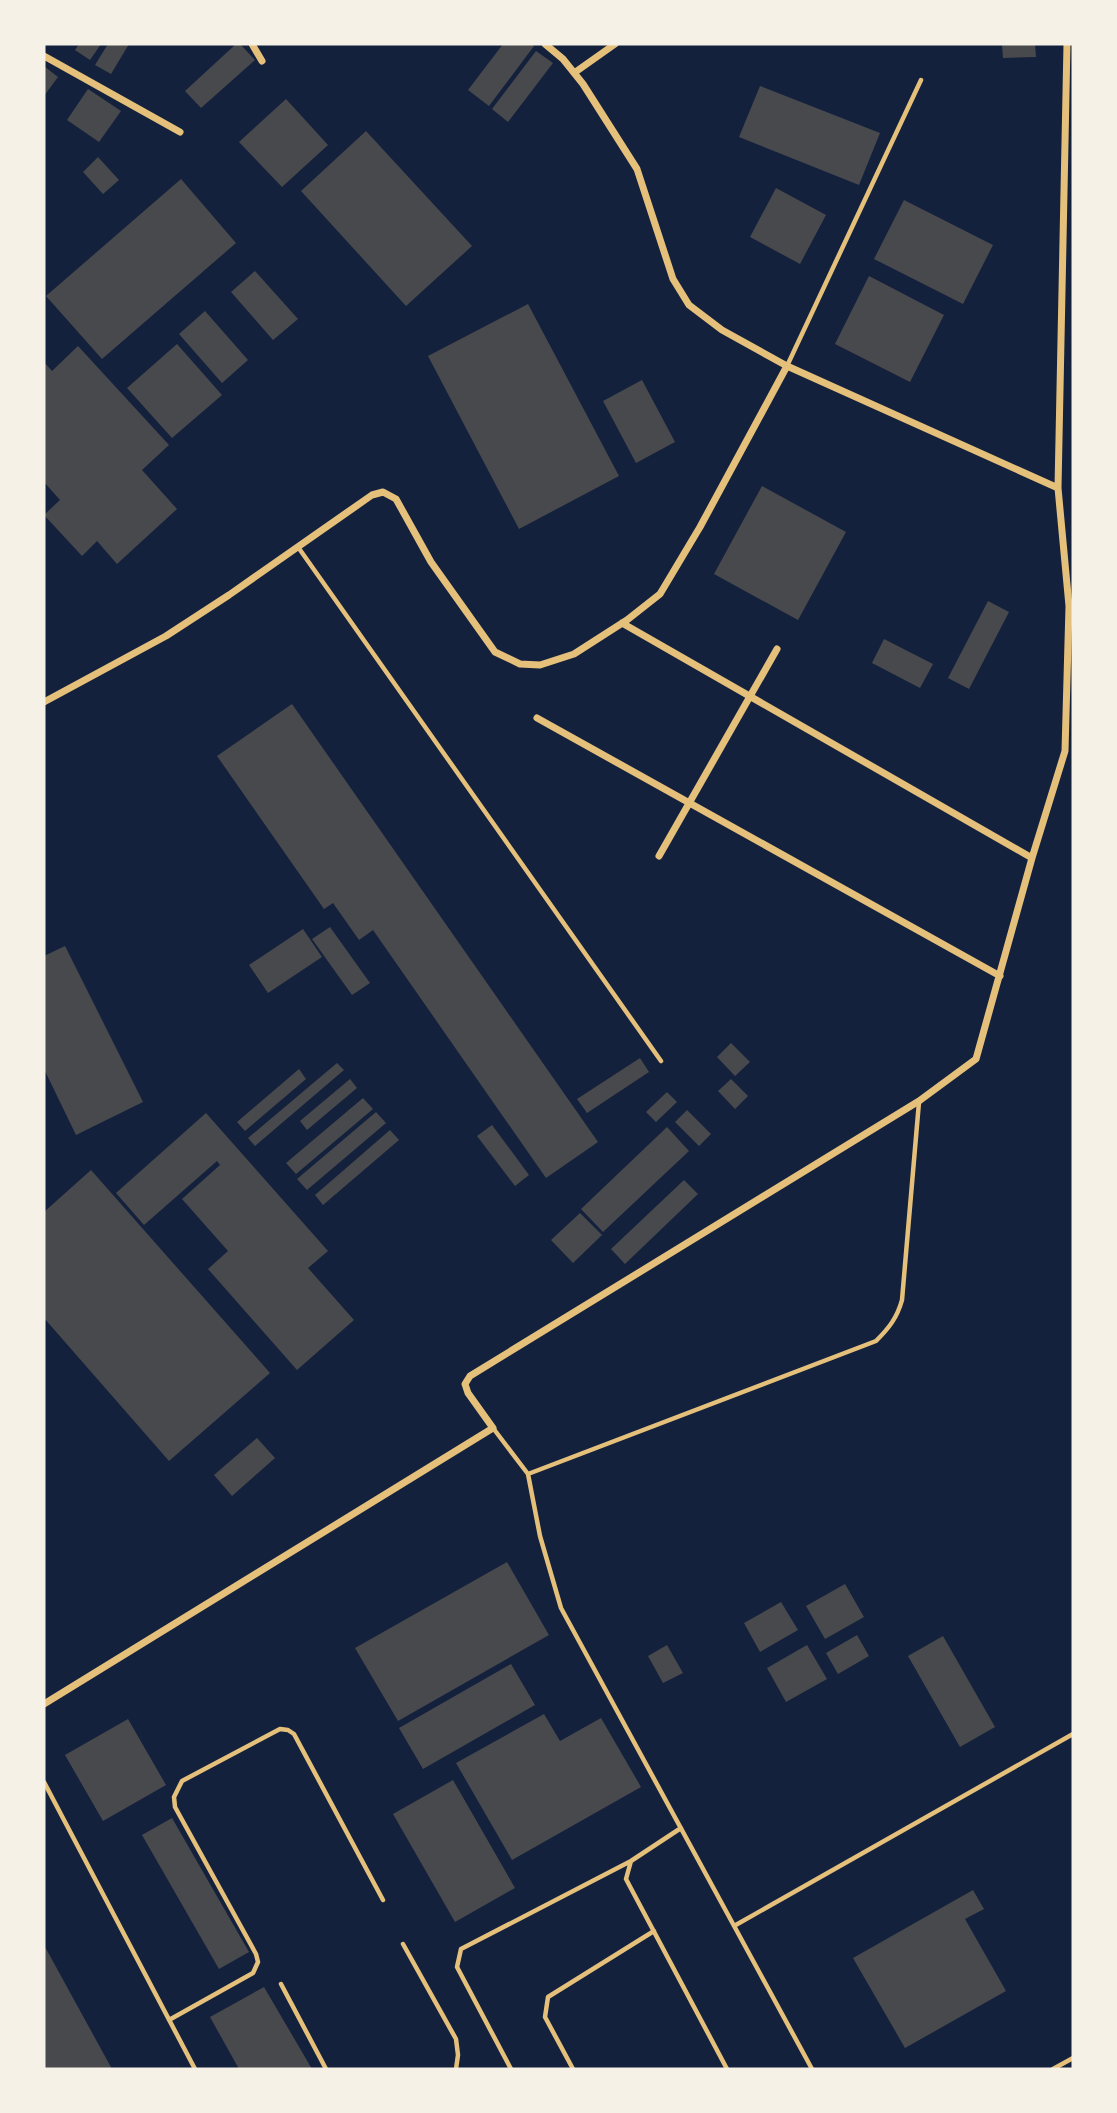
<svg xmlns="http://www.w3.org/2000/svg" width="1117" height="2113" font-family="Montserrat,sans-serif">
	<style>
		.building { fill: #48494c }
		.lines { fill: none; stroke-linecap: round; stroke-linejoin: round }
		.service { stroke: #e5c07b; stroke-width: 4.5 }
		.minor { stroke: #e5c07b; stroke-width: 7 }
	</style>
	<rect width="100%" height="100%" fill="#14213d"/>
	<path class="building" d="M 79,44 L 101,44 L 90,60 L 75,50 Z
		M 108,44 L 129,44 L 111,74 L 95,65 Z
		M 236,44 L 240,44 L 255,60 L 201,108 L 185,91 Z
		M 503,44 L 531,44 L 534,46 L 489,106 L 468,90 Z
		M 1002,44 L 1035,44 L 1036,57 L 1003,58 Z
		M 536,51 L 553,63 L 508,122 L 492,109 Z
		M 44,66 L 58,77 L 44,96 Z
		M 760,86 L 880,133 L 859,185 L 739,137 Z
		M 88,89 L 121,111 L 99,142 L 67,120 Z
		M 286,99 L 328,145 L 282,187 L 239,142 Z
		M 366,131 L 472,246 L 406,306 L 301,191 Z
		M 98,157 L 119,180 L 103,194 L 83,172 Z
		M 181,179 L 236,243 L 102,359 L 46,296 Z
		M 776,188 L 826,215 L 800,264 L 750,237 Z
		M 904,200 L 993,245 L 963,304 L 874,259 Z
		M 255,271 L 298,319 L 273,340 L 231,292 Z
		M 869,276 L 944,315 L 910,382 L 835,344 Z
		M 528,304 L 619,476 L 519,529 L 428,356 Z
		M 205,311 L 248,360 L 222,383 L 179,334 Z
		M 177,344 L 222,395 L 172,438 L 127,388 Z
		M 78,346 L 169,445 L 142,470 L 177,509 L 117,564 L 97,541 L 82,556 L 44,515 L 60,500 L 44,482 L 44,362 L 52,371 Z
		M 642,380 L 675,442 L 636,463 L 603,401 Z
		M 762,486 L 846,532 L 798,620 L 714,574 Z
		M 988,601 L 1009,612 L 969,689 L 948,678 Z
		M 884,639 L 933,664 L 920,688 L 872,663 Z
		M 292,704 L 598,1142 L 546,1178 L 373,930 L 359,940 L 333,903 L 324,909 L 217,756 Z
		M 330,927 L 370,983 L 352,995 L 312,939 Z
		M 303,929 L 322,957 L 268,993 L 249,965 Z
		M 65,946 L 143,1102 L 76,1135 L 44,1069 L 44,956 Z
		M 731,1043 L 750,1062 L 735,1076 L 717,1057 Z
		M 640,1058 L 649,1072 L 587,1113 L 577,1099 Z
		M 337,1063 L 344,1070 L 255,1146 L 248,1138 Z
		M 299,1069 L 306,1079 L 245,1131 L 237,1122 Z
		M 350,1079 L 357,1088 L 307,1130 L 300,1121 Z
		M 731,1079 L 748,1096 L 735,1109 L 718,1091 Z
		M 667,1092 L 677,1102 L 656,1122 L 646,1112 Z
		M 363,1098 L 373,1109 L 296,1174 L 286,1163 Z
		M 687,1110 L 711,1134 L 699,1146 L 675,1122 Z
		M 376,1112 L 386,1123 L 307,1190 L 297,1179 Z
		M 206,1113 L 328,1251 L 308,1268 L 354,1320 L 297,1370 L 208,1269 L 228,1251 L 182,1199 L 220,1165 L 217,1161 L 144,1225 L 116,1193 Z
		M 492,1125 L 529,1175 L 515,1186 L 477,1136 Z
		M 667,1127 L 689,1151 L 603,1232 L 581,1209 Z
		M 390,1130 L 399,1140 L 323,1205 L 315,1195 Z
		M 91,1170 L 270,1373 L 169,1461 L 44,1318 L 44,1212 Z
		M 684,1180 L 698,1194 L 625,1264 L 611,1249 Z
		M 580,1213 L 602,1235 L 573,1263 L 551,1240 Z
		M 257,1438 L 275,1458 L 232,1496 L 214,1475 Z
		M 507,1562 L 549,1635 L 398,1721 L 355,1648 Z
		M 845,1584 L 864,1617 L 825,1639 L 806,1606 Z
		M 781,1602 L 798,1630 L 760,1652 L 744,1623 Z
		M 857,1635 L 869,1656 L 838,1674 L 826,1653 Z
		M 943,1636 L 995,1727 L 960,1747 L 908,1656 Z
		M 667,1645 L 683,1673 L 663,1683 L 648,1656 Z
		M 807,1645 L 827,1679 L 786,1702 L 767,1668 Z
		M 511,1664 L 535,1705 L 423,1769 L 399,1728 Z
		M 544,1714 L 560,1741 L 601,1718 L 641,1787 L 512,1860 L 456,1763 Z
		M 128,1719 L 166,1785 L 103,1821 L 65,1755 Z
		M 453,1780 L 515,1888 L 455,1922 L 393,1814 Z
		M 172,1818 L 249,1952 L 219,1969 L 142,1835 Z
		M 973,1890 L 984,1909 L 965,1919 L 1006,1991 L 905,2048 L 853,1958 Z
		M 44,1945 L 112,2069 L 44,2069 Z
		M 264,1987 L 312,2069 L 239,2069 L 210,2017 Z"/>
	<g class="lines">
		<path class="service" d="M 787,366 L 921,80
			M 298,547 L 661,1061
			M 493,1428 L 528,1474 L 540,1536 L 561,1608 L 812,2069
			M 528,1474 L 876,1341 C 889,1328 897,1318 902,1300 L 919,1102
			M 44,1782 L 195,2069
			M 681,1828 L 631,1861 L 626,1879 L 727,2069
			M 734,1926 L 1073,1734
			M 403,1944 L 456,2039 L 458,2055 L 456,2069
			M 281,1984 L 326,2069
			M 169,2020 L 253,1973 L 258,1962 L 256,1954 L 175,1807 L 174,1797 L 182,1781 L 280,1729 L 288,1730 L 294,1734 L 383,1900
			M 511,2069 L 457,1967 L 461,1949 L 631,1861
			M 573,2069 L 545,2017 L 548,1997 L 654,1931
			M 1053,2069 L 1073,2058"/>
		<path class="minor" d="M 252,44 L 262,61
			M 545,44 L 563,59 L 583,84 L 637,169 L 673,279 L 689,305 L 722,330 L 787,366 L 1058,488
			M 44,56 L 180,132
			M 574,73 L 615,44
			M 622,623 L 1032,858
			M 44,702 L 166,636 L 229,595 L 372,495 L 383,492 L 396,499 L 431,562 L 495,652 L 520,664 L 540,665 L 574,654 L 627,620 L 660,594 L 700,527 L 787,366
			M 537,718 L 1000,976
			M 659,856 L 777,649
			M 44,1704 L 493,1428 L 468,1393 L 465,1384 L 470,1376 L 919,1101 L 976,1059 L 1032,858 L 1065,751 L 1069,606 L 1058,488 L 1067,44"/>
	</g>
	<rect width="1117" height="2113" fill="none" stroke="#f6f1e7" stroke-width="91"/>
</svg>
